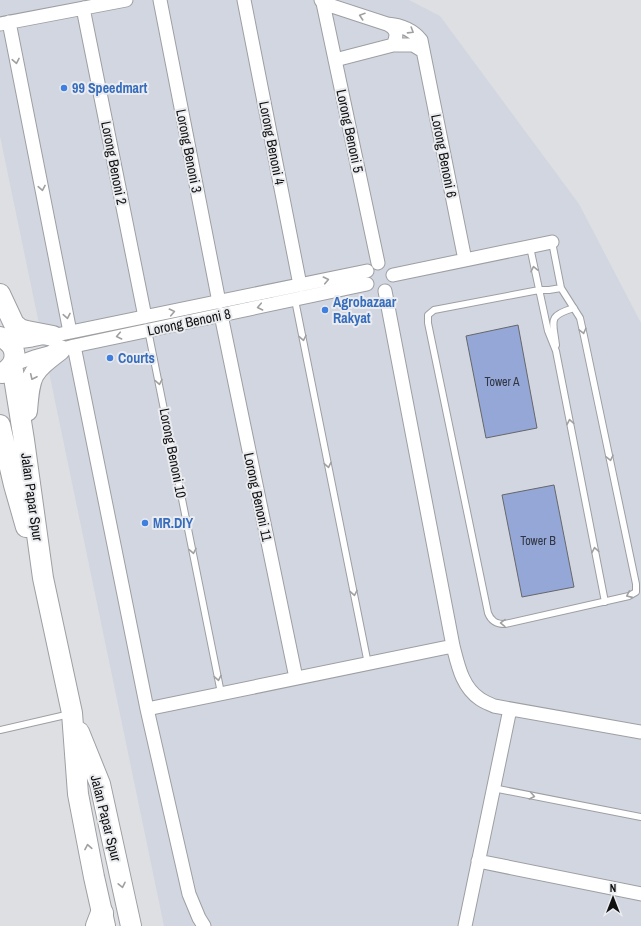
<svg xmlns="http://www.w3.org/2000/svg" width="641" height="926" font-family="'Archivo Narrow',sans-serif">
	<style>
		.built { fill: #d2d6e1 }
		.building { fill: #94a7d7; stroke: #66676a }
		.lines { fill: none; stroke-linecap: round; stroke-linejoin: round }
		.lane-casing { stroke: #9d9fa2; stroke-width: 8 }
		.street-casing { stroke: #9d9fa2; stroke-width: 15 }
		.primary-casing { stroke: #9d9fa2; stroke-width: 22 }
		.highway-casing { stroke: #9d9fa2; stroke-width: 24 }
		.lane { stroke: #fff; stroke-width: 6 }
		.street { stroke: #fff; stroke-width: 13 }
		.primary { stroke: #fff; stroke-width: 20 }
		.highway { stroke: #fff; stroke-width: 22 }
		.oneway { stroke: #a0a0a0 }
		.shop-dot { fill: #3f7fe0; stroke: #eaecef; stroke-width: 1.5 }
		.labels { text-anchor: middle; stroke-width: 4; stroke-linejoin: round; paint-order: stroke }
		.number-label { font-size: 12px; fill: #323643 }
		.shop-label { font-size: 14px; font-weight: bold; fill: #366cbe; stroke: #eaecef; text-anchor: start }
		.street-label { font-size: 14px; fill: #111112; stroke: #eaecef }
	</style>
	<rect width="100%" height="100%" fill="#dddfe2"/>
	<path class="built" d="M 0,0 L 409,0 L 440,16 L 579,204 L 641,323 L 641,926 L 164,926 L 0,136 Z"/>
	<path class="building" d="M 518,325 L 537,428 L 486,438 L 466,336 Z
		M 554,485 L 574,587 L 522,597 L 502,495 Z"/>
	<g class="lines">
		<g class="lane-casing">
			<path id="lane" d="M 552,242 L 561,288 L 580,318 L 584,336 L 636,584 L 636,592 L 629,596 L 505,624 C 496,624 491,621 488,613 L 428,323 L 428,315 L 434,310 L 539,290 L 549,290 L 561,288
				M 530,247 L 548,331 L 556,351 L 605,602
				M 295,300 L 368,664
				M 148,330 L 221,693
				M 556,345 C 553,320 547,316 574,308
				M 0,730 L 70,714
				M 493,788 L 641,817"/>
		</g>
		<g class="street-casing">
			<path id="street" d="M 160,0 L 219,302
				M 244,0 L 300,285
				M 321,0 L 323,3 L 378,263
				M 323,3 L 387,24 C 397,29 398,35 393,45
				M 83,8 L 145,317
				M 9,22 L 70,332
				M 0,24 L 126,0
				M 387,24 C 401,25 412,29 421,40 L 465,260
				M 335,60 L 393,45 L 413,45 L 423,51
				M 393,275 L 552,242
				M 385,291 L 453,646 C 458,665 462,687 480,699 C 484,702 490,704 494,706 L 641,732
				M 221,315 L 296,678
				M 10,343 L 32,340 L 367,271
				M 74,346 L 147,709 L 189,894 L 199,918 L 204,926
				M 12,365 L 34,357 L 74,346 L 367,284
				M 147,709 L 453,646
				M 478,861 L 641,894
				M 465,926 L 510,709"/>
		</g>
		<g class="primary-casing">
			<path id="primary" d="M 0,294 L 14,324 L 20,329 L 27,331 L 53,336
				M 0,337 C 18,344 20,364 2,373
				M 12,365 L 24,440 L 43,578 L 72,713 L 78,794 L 94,877 L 105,926
				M 27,411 C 30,374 31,372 60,350
				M 0,425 L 14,485 L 26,527
				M 79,732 L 100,784 L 131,926"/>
		</g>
		<g class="highway-casing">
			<path id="highway" d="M 97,926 L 102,913"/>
		</g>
		<use href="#lane" class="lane"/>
		<use href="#street" class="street"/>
		<use href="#primary" class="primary"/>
		<use href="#highway" class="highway"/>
	</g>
	<defs><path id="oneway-chevron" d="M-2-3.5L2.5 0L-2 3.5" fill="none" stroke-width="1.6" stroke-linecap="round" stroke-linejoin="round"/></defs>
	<g class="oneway">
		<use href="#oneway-chevron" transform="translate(362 16) rotate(-162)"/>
		<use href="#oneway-chevron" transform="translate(411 31) rotate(32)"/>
		<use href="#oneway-chevron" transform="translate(16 61) rotate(79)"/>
		<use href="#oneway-chevron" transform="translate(42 188) rotate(79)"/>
		<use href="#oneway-chevron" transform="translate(534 269) rotate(-102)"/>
		<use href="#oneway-chevron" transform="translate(326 280) rotate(-12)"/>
		<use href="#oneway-chevron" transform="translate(260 307) rotate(168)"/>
		<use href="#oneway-chevron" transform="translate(172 312) rotate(-12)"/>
		<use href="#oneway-chevron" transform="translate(67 316) rotate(79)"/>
		<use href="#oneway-chevron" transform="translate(583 331) rotate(76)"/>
		<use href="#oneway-chevron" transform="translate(119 336) rotate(168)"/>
		<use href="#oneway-chevron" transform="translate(303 338) rotate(79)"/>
		<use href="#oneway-chevron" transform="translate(33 377) rotate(115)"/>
		<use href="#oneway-chevron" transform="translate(159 382) rotate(79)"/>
		<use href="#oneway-chevron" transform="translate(570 422) rotate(-101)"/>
		<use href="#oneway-chevron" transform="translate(610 458) rotate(78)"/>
		<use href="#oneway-chevron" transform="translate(328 465) rotate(79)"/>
		<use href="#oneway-chevron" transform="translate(595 550) rotate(-101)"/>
		<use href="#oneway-chevron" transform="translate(193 551) rotate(79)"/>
		<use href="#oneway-chevron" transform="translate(354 593) rotate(79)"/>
		<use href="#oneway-chevron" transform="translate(629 595) rotate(156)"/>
		<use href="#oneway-chevron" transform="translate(503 623) rotate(-179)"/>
		<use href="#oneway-chevron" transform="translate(218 678) rotate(79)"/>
		<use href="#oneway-chevron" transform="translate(532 796) rotate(11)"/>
		<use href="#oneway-chevron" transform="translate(88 847) rotate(-100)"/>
		<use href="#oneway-chevron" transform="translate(122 885) rotate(78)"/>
	</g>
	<g class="shop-dot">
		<circle cx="64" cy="88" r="4"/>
		<circle cx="325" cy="310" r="4"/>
		<circle cx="110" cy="358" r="4"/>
		<circle cx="145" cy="523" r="4"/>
	</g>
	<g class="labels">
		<g class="number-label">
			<text x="502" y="386">Tower A</text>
			<text x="538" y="545">Tower B</text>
		</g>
		<g class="shop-label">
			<text x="72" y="93">99 Speedmart</text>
			<text x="333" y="307">Agrobazaar<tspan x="333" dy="16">Rakyat</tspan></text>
			<text x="118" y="363">Courts</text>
			<text x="153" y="528">MR.DIY</text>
		</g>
		<g class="street-label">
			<text transform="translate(350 131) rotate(78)" y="5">Lorong Benoni 5</text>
			<text transform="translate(272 143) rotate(79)" y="5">Lorong Benoni 4</text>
			<text transform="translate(189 151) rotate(79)" y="5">Lorong Benoni 3</text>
			<text transform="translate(444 156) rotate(79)" y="5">Lorong Benoni 6</text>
			<text transform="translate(114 163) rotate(79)" y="5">Lorong Benoni 2</text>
			<text transform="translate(189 322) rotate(-12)" y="5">Lorong Benoni 8</text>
			<text transform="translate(173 453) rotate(79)" y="5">Lorong Benoni 10</text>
			<text transform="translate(32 497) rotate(82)" y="5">Jalan Papar Spur</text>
			<text transform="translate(258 497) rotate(78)" y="5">Lorong Benoni 11</text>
			<text transform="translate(106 818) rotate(76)" y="5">Jalan Papar Spur</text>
		</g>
	</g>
	<g transform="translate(613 898)" stroke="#eaecef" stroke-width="3" paint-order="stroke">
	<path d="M0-3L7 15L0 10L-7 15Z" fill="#111112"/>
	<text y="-6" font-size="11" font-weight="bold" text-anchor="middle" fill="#111112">N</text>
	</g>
</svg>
